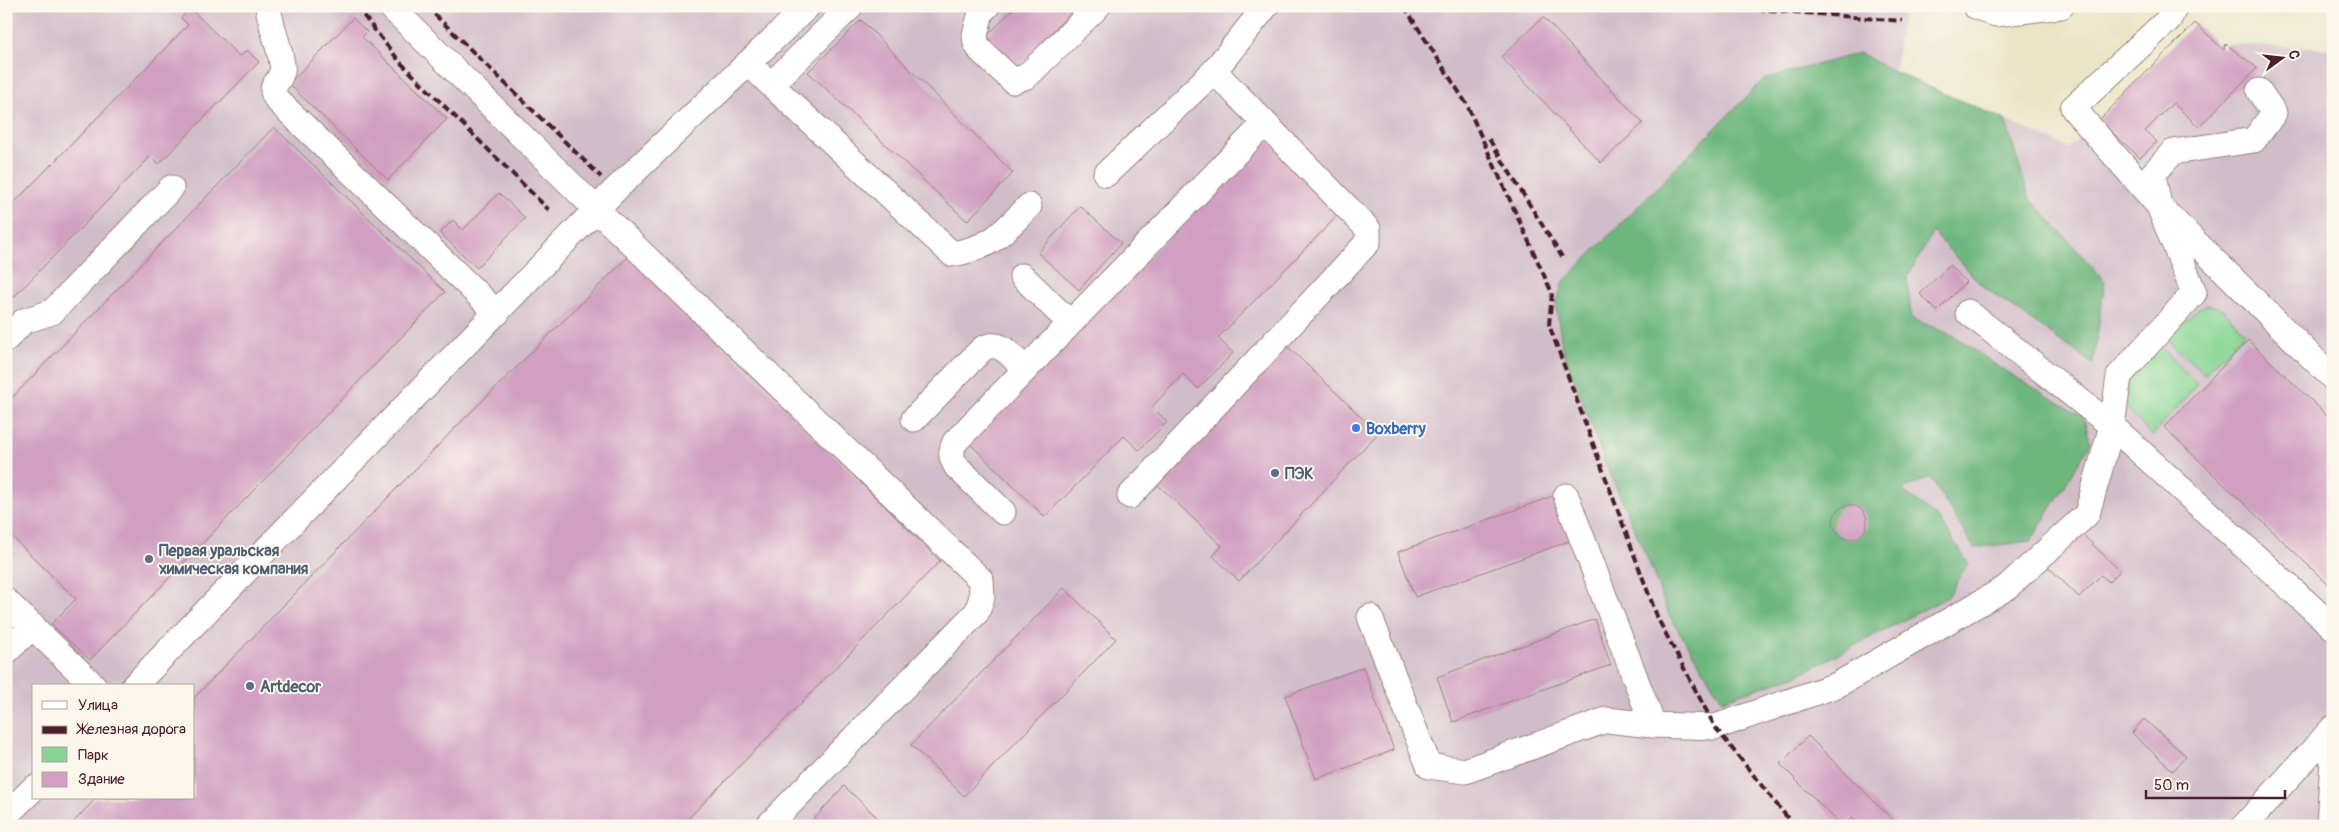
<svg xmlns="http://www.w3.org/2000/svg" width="2339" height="832" font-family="Pangolin,sans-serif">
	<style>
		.industrial { fill: #d1bdca; fill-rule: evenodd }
		.green { fill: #87d594; stroke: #687a60 }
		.forest { fill: #6db67e; stroke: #5c6a54 }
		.building { fill: #d09fc1 }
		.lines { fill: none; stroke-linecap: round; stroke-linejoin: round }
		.minor-casing { stroke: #9a8279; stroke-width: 27 }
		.minor { stroke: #fff; stroke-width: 25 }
		.rail { stroke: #4a1f2b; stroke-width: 4; stroke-dasharray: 8 4; stroke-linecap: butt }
		.shop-dot { fill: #3f7fe0; stroke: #fbf7ec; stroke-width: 2 }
		.service-dot { fill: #5c6f8a; stroke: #fbf7ec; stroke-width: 2 }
		.labels { text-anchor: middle; stroke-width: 4; stroke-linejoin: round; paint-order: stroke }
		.shop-label { font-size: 16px; font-weight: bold; fill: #366cbe; stroke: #fbf7ec; text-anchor: start }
		.service-label { font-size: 16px; font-weight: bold; fill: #4e5e75; stroke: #fbf7ec; text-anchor: start }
	</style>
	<rect width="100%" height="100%" fill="#fbf7ec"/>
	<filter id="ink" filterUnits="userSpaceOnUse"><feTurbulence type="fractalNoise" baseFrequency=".02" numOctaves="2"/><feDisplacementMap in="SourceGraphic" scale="10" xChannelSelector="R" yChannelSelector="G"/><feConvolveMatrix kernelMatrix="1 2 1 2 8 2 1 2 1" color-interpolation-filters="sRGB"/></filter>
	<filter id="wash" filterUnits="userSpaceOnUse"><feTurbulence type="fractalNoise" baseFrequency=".0096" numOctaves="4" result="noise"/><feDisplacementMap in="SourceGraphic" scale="20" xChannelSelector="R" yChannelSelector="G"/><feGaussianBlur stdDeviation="1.12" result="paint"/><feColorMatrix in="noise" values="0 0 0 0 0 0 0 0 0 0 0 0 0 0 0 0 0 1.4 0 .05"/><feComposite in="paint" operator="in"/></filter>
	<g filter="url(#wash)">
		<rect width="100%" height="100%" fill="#ebe5c7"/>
		<path class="industrial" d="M 6,6 L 1868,6 L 1904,8 L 1894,71 L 2069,148 L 2195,23 L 2224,50 L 2226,44 L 2333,49 L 2333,826 L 6,826 ZM 34,686 L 194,686 L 194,798 L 34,798 Z"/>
		<path class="green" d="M 2208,305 C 2224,306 2235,323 2245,333 L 2204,374 L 2167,339 L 2197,309 Z
			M 2160,346 L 2197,384 L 2152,436 L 2126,407 L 2128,381 Z"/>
		<path class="forest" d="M 1860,53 L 1893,71 L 2005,120 L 2029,197 L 2105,281 L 2093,364 L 1981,285 L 1933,232 L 1907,278 L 1911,318 L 1954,336 L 2002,369 L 2083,417 L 2091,443 L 2031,541 L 1974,548 L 1930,477 L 1902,490 L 1940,520 L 1968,563 L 1948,597 L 1798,675 L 1722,700 L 1669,615 L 1648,560 L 1606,464 L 1562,347 L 1556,304 L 1563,282 L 1764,79 Z"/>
		<g id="blocks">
			<path class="building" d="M 1016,6 L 1077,6 L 1015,71 L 983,40 Z
				M 190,8 L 240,57 L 247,50 L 259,62 L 159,164 L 151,156 L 6,305 L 6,211 L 188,25 L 181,18 Z
				M 1543,17 L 1643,123 L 1601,163 L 1501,57 Z
				M 353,18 L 367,32 L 362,37 L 447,119 L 388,180 L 289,84 Z
				M 861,20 L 1013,173 L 967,221 L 808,72 Z
				M 2195,23 L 2224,50 L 2226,44 L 2257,68 L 2199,127 L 2173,103 L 2145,131 L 2157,142 L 2140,158 L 2099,120 Z
				M 274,127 L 445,292 L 90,660 L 51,624 L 76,599 L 6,531 L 6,404 Z
				M 1265,138 L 1341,212 L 1218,338 L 1233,353 L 1198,389 L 1183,374 L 1152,407 L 1167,422 L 1139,450 L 1124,436 L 1045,517 L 969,443 Z
				M 499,193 L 525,218 L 477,268 L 440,233 L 453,220 L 463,230 Z
				M 1080,206 L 1121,243 L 1079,290 L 1038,253 Z
				M 630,255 L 940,561 L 681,826 L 70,826 L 96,798 L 194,798 L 194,698 L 458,425 Z
				M 1950,265 L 1966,282 L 1937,311 L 1920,294 Z
				M 2248,340 L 2333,421 L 2333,589 L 2164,427 Z
				M 1283,342 L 1378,433 L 1239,581 L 1213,556 L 1222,546 L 1153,480 Z
				M 1556,495 L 1572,540 L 1415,597 L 1398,552 Z
				M1833 522a17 17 0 1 1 34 0a17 17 0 1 1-34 0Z
				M 2078,530 L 2120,571 L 2109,582 L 2101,575 L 2079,597 L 2045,564 Z
				M 1064,588 L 1116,639 L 964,796 L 911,745 Z
				M 1595,619 L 1611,665 L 1453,722 L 1437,677 Z
				M 1363,667 L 1394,750 L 1316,779 L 1285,696 Z
				M 2144,719 L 2186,756 L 2173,771 L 2132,733 Z
				M 1808,736 L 1899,826 L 1860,826 L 1852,818 L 1842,826 L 1780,764 Z
				M 844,786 L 886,826 L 816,826 L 811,822 Z"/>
		</g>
	</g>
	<g filter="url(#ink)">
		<use href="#blocks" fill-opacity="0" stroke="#9a8279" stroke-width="1"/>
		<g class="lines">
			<g class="minor-casing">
				<path id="minor" d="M 268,6 C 269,22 285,61 282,72 C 278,86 267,85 277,100 L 497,313
					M 390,6 L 597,210 L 981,580 L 982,597 L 977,612 L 768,826
					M 987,6 L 981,12 L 975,35 L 976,43 L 981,51 L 1013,81 L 1027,76 L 1098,6
					M 1975,6 L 1996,14 L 2061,6
					M 2175,6 L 2169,19 L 2073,108 L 2159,206 L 2333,378
					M 748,63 L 952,254 C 993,247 1001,234 1029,206
					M 771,85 L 849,8
					M 2259,91 L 2274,113 L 2254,140 L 2173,152 L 2153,174 L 2159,206 L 2194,293 L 2119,376 L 2112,426 L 2333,627
					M 1106,174 L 1214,71 L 1266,6
					M 1022,276 L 1070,323
					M 6,339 L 24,321 L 52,312 L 171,188
					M 914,419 L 982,349 C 1001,338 1012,357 1025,370
					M 1130,496 L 1368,242 L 1368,229 L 1214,71
					M 1566,496 L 1653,725 L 1715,727 L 1837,685 L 2006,588 L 2087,514 L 2112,426 L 1968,312
					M 1003,512 L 956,466 C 951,457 950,452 955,442 L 1264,124
					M 6,601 L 94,686
					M 1370,617 L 1429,766 L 1465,771 L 1606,720 L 1653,725
					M 6,652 L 33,626
					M 134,686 L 615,190 L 808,6
					M 6,815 L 34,788
					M 2244,826 L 2333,728
					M 2329,826 L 2333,758"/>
			</g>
			<use href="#minor" class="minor"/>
			<path class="rail" d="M 356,6 L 400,62 L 549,210
				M 426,6 L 601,177
				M 1404,6 L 1466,103 L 1552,293 L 1549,325 L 1658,619 L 1715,727 L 1794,826
				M 1721,6 L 1902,21
				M 1489,139 L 1562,257"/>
		</g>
	</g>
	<circle class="shop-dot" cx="1356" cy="428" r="5"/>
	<g class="service-dot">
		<circle cx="1275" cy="473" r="5"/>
		<circle cx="149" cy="559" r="5"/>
		<circle cx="250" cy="686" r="5"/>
	</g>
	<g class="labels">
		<g class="shop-label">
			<text x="1366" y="434">Boxberry</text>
		</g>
		<g class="service-label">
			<text x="1285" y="479">ПЭК</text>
			<text x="159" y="556">Первая уральская<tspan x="159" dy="18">химическая компания</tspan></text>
			<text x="260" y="692">Artdecor</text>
		</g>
	</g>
	<rect width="2339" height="832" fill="none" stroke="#fbf7ec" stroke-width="25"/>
	<rect x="32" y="684" width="162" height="115" fill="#fbf7ec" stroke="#b4a19f"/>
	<rect x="42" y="701" width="25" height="8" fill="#ffffff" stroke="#b4a19f"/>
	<text x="78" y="710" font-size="15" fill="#4a1f2b">Улица</text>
	<rect x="42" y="726" width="25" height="8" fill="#4a1f2b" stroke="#b4a19f"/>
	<text x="78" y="734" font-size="15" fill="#4a1f2b">Железная дорога</text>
	<rect x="42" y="747" width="25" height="15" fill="#87d594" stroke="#b4a19f"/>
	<text x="78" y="760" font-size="15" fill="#4a1f2b">Парк</text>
	<rect x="42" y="772" width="25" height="15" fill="#d09fc1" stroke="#b4a19f"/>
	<text x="78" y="784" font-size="15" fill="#4a1f2b">Здание</text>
	<g transform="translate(2282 58) rotate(75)" stroke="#fbf7ec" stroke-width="4" paint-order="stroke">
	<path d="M0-4L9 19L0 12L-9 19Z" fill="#4a1f2b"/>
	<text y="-8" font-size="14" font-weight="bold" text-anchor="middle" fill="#4a1f2b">С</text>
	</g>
	<path d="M2146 790v8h139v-8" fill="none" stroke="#4a1f2b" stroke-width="2.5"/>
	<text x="2154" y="790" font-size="15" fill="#4a1f2b" stroke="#fbf7ec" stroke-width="4" paint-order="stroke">50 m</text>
</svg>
